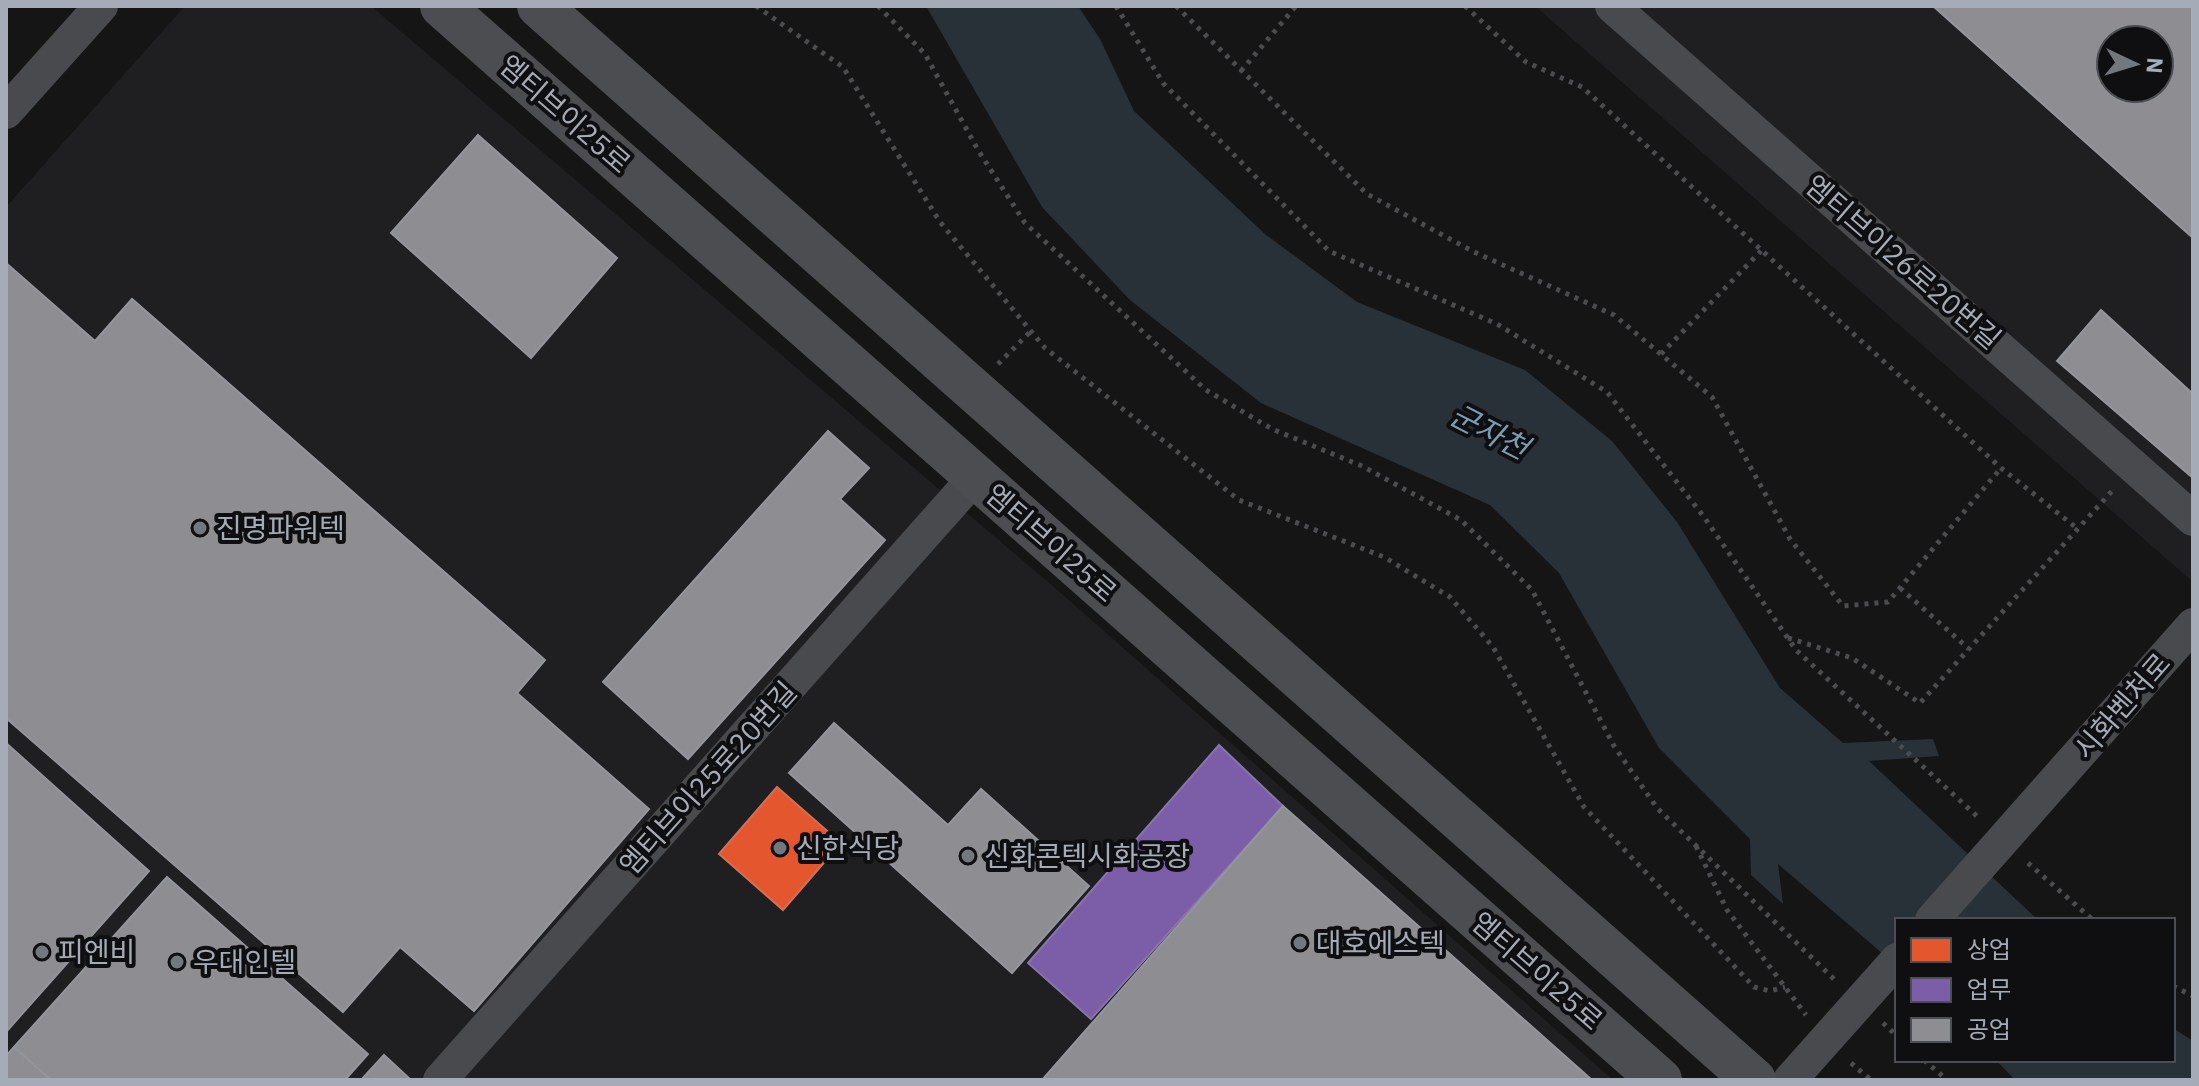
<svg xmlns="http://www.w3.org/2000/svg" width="2199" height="1086" font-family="'IBM Plex Sans','Noto Sans KR',sans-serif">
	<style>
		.built { fill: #1f1f21; fill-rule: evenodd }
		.water { fill: #283138 }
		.shops { fill: #e4572e; stroke: #d17057; stroke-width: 2 }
		.offices { fill: #7b5ea7; stroke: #8875ac; stroke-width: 2 }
		.industry { fill: #8d8d92; stroke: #94969d; stroke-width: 2; fill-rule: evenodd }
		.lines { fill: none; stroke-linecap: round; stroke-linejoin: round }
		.path { stroke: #4b4c50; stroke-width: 5; stroke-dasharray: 4 6; stroke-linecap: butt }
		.minor { stroke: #494a4e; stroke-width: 34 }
		.major { stroke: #4c4d50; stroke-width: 44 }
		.poi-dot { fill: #73777e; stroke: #0f0f11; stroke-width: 3 }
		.labels { text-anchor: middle; stroke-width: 8; stroke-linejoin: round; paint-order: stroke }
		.street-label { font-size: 28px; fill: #a5acb7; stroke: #0f0f11 }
		.poi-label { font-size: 28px; fill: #a5acb7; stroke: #0f0f11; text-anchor: start }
		.water-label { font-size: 30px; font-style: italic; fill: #7a9db4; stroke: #0f0f11 }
	</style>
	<rect width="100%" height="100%" fill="#151515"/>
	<path class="built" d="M 185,6 L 371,6 L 1054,587 L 1613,1080 L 6,1080 L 6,207 Z
		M 1535,6 L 2193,6 L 2193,582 ZM 2111,40 L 2159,40 L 2159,88 L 2111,88 Z"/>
	<path class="water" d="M 926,6 L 1078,6 L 1100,39 L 1134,111 L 1265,234 L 1357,302 L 1525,370 L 1612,441 L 1677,522 L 1780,688 L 1843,743 L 1933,739 L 1939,756 L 1869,761 L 2038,920 L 1897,920 L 1897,966 L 1778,864 L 1783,904 L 1751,875 L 1750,839 L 1659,748 L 1559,573 L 1490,505 L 1261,403 L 1130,300 L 1042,207 Z
		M 2173,1028 L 2193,1041 L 2193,1080 L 2015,1080 L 1996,1060 L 2173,1060 Z"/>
	<path class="shops" d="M 777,787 L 841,843 L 783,910 L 719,854 Z"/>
	<path class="offices" d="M 1219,745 L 1283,806 L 1091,1019 L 1028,963 Z"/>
	<path class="industry" d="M 1933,6 L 2193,6 L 2193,238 ZM 2111,40 L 2159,40 L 2159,88 L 2111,88 Z
		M 478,135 L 617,258 L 531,358 L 391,233 Z
		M 6,263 L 95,341 L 132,299 L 545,660 L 517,693 L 649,809 L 474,1011 L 400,947 L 343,1012 L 6,718 Z
		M 2101,310 L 2193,394 L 2193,478 L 2057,361 Z
		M 828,431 L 869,468 L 840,499 L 885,540 L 688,759 L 603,682 Z
		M 834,723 L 948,825 L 981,789 L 1089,886 L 1012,973 L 789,773 Z
		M 6,743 L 149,871 L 6,1032 Z
		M 1283,806 L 1592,1080 L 1042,1080 Z
		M 167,877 L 368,1054 L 345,1080 L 51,1080 L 14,1047 Z
		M 14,1047 L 51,1080 L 6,1080 L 6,1056 Z
		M 384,1055 L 411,1080 L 361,1080 Z"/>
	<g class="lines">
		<path class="path" d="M 756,6 L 843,67 L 940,222 L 1045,348 L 1239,500 L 1384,557 L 1450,597 L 1493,647 L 1584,807 L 1754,987 L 1770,991 L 1785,987
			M 878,6 L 925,54 L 978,150 L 1025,223 L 1206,390 L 1272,429 L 1362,466 L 1461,520 L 1532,590 L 1614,746 L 1657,808 L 1837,982
			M 1116,6 L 1163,83 L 1329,251 L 1497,324 L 1607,392 L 1704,517 L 1796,650 L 1979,818
			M 1176,6 L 1367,194 L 1474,252 L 1614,315 L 1712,397 L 1790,539 L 1843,606 L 1888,602 L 2001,468
			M 1465,6 L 1526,62 L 1582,87 L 2001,468 L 2078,529
			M 1241,71 L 1296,6
			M 1661,354 L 1761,251
			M 998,364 L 1031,331
			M 1900,588 L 1969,649
			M 1788,638 L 1852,658 L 1920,703 L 2112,491
			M 1696,846 L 1727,910 L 1806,1015
			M 2028,863 L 2093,920
			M 2173,986 L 2193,996
			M 1883,1023 L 1897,1036
			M 1924,1060 L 1947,1080
			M 1851,1063 L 1871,1080"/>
		<path class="minor" d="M 1612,6 L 2193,519
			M 6,112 L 101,6
			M 1932,920 L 2193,625
			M 440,1080 L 976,476
			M 1790,1080 L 1897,960"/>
		<path class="major" d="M 442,6 L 1660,1080
			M 539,6 L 1754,1080"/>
	</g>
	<g class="poi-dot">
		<circle cx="200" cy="528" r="8"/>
		<circle cx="780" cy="848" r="8"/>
		<circle cx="968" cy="856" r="8"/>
		<circle cx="1300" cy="943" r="8"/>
		<circle cx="42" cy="952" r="8"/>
		<circle cx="177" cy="962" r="8"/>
	</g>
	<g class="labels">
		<g class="street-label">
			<text transform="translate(565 114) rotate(41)" y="10">엠티브이25로</text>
			<text transform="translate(1903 262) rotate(41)" y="10">엠티브이26로20번길</text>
			<text transform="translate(1051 543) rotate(41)" y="10">엠티브이25로</text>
			<text transform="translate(2122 706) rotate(-49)" y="10">시화벤처로</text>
			<text transform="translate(708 778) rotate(-48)" y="10">엠티브이25로20번길</text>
			<text transform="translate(1537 971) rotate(41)" y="10">엠티브이25로</text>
		</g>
		<g class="poi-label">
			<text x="216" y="538">진명파워텍</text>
			<text x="796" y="858">신한식당</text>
			<text x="984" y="866">신화콘텍시화공장</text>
			<text x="1316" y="953">대호에스텍</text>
			<text x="58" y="962">피엔비</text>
			<text x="193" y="972">우대인텔</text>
		</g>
		<g class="water-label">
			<text transform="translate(1489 432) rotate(27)" y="10">군자천</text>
		</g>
	</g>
	<rect width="2199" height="1086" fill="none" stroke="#a5acb7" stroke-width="16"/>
	<rect x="1895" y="918" width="280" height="144" fill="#0f0f11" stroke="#4b4e53" stroke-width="2"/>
	<rect x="1911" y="938" width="40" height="24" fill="#e4572e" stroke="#4b4e53" stroke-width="2"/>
	<text x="1967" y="958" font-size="24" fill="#a5acb7">상업</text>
	<rect x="1911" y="978" width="40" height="24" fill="#7b5ea7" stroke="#4b4e53" stroke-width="2"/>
	<text x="1967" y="998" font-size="24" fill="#a5acb7">업무</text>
	<rect x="1911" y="1018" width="40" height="24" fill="#8d8d92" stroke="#4b4e53" stroke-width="2"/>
	<text x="1967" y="1038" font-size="24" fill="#a5acb7">공업</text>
	<g transform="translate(2135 64) rotate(94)"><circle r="38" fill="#0f0f11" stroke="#4b4e53" stroke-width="2"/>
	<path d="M0-6L14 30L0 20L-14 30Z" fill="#73777e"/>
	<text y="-12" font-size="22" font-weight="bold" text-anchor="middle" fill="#a5acb7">N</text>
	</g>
</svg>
